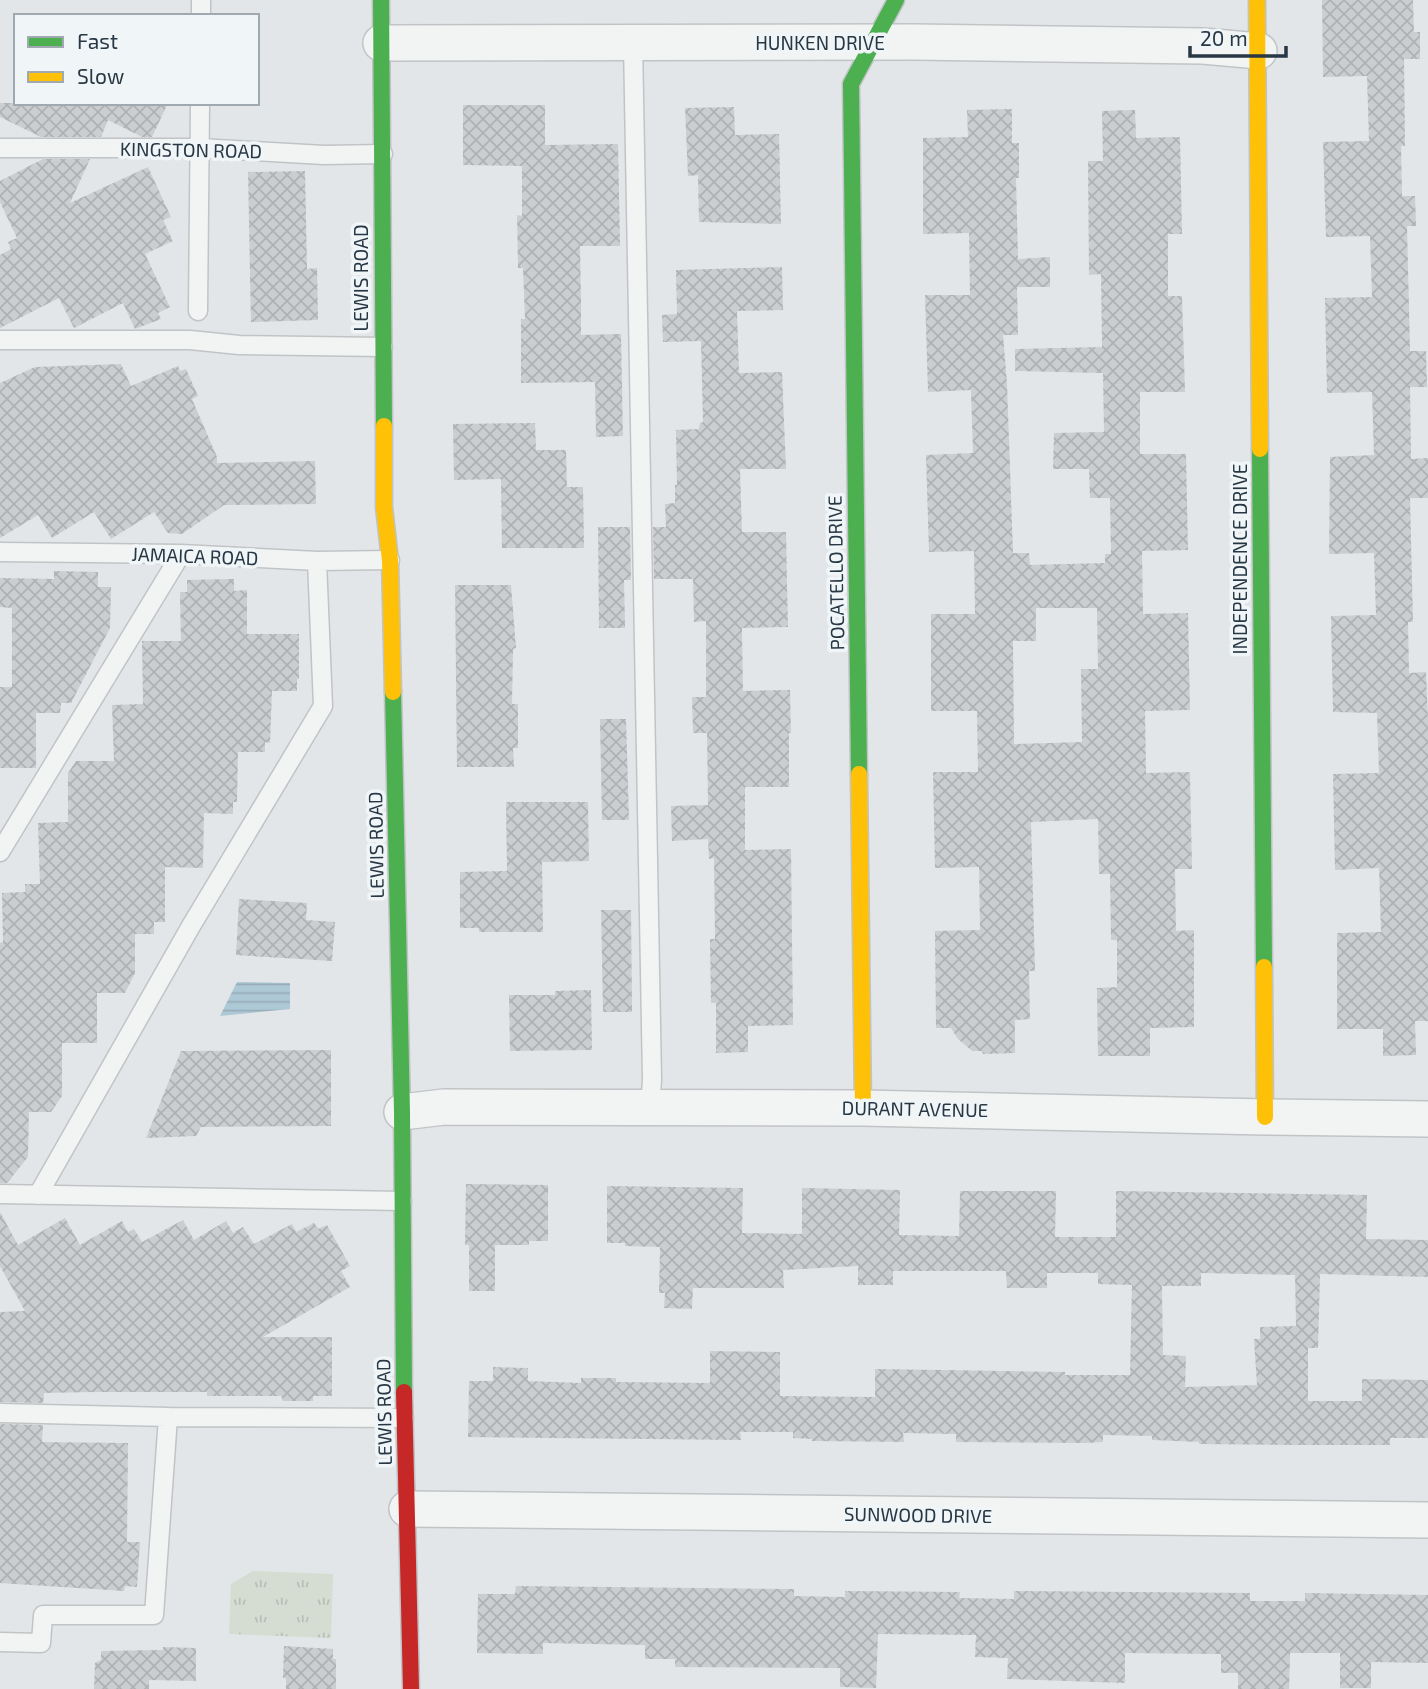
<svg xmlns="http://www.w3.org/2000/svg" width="1428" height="1689" font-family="'Exo 2',sans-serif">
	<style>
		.park { fill: url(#park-tufts) }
		.water { fill: url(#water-rules) }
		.building { fill: url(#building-cross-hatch); fill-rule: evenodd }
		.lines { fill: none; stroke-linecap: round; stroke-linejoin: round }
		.lane-casing { stroke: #c1c4c6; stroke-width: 21 }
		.street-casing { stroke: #c1c4c6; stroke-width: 38 }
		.fast-casing { stroke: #c1c4c6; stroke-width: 19 }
		.slow-casing { stroke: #c1c4c6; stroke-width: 19 }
		.jam-casing { stroke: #c1c4c6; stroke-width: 19 }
		.lane { stroke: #f2f4f4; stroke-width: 18 }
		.street { stroke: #f2f4f4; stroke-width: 35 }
		.fast { stroke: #4caf50; stroke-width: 16 }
		.slow { stroke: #ffc107; stroke-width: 16 }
		.jam { stroke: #c62828; stroke-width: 16 }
		.labels { text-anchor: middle; stroke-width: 7; stroke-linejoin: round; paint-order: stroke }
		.street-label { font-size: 19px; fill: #273744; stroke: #f0f5f8 }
	</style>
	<defs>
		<pattern id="park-tufts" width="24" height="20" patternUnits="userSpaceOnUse" patternTransform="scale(1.75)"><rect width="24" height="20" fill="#d5ddd2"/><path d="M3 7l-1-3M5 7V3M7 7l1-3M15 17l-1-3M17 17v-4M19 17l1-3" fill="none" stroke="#b7beb6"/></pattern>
		<pattern id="water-rules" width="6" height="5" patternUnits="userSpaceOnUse" patternTransform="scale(1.75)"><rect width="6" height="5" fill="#aec9d6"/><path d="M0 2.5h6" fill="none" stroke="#96adb9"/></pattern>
		<pattern id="building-cross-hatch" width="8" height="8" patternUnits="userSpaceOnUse" patternTransform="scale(1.75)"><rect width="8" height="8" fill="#cbced1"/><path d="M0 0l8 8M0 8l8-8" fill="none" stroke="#aeb2b5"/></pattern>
	</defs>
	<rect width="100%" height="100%" fill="#e3e6e8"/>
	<path class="park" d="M 253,1571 L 333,1574 L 331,1638 L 229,1634 L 231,1584 Z"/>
	<path class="water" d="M 237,982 L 290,983 L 290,1009 L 220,1016 Z"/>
	<path class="building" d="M 1322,0 L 1413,0 L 1414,32 L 1420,32 L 1420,59 L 1404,59 L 1405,146 L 1401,146 L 1402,196 L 1415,196 L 1416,226 L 1407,226 L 1410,351 L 1426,351 L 1427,387 L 1410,387 L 1411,459 L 1428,458 L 1428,498 L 1410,498 L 1413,622 L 1408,622 L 1409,673 L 1426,672 L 1428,720 L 1428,1021 L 1415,1021 L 1416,1055 L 1383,1056 L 1383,1029 L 1337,1029 L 1337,933 L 1381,932 L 1379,868 L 1335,870 L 1333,774 L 1379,773 L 1377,713 L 1333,712 L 1331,616 L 1376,615 L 1374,553 L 1329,554 L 1330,457 L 1374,455 L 1372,392 L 1327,393 L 1325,298 L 1372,297 L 1370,236 L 1326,237 L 1323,142 L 1369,141 L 1367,76 L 1323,77 Z
		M 0,103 L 168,103 L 152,137 L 142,137 L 108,120 L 101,137 L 41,137 L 0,117 Z
		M 463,105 L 545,105 L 545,145 L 618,144 L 620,246 L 580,246 L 581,299 L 581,335 L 621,334 L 623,436 L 596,437 L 595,382 L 521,383 L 521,319 L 525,319 L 523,268 L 518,268 L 517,215 L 522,216 L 522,166 L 463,165 Z
		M 734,107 L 735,135 L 779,134 L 781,224 L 699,222 L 698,175 L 688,176 L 685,108 Z
		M 1012,109 L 1012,143 L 1019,143 L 1019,178 L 1016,178 L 1018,259 L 1050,257 L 1050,287 L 1017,287 L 1018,335 L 1003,335 L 1007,384 L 1013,553 L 1029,553 L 1030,565 L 1105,563 L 1105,554 L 1111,554 L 1110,498 L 1090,498 L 1089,469 L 1053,469 L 1054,433 L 1104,432 L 1103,373 L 1015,371 L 1015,349 L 1102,347 L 1101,274 L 1089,275 L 1088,161 L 1103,161 L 1102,111 L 1135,110 L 1136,138 L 1180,137 L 1182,234 L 1168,234 L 1168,296 L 1182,296 L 1185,392 L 1140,392 L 1140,454 L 1186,454 L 1188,550 L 1142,551 L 1143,614 L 1188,613 L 1190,710 L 1145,711 L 1146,773 L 1190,772 L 1192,869 L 1175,869 L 1176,931 L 1194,930 L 1194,1027 L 1150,1028 L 1150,1056 L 1098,1056 L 1097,988 L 1117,987 L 1117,940 L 1111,940 L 1110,874 L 1099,874 L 1098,819 L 1031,822 L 1035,971 L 1029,971 L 1030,1019 L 1015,1020 L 1015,1053 L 983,1054 L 982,1051 L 972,1051 L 958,1039 L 951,1028 L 936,1028 L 935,931 L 980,930 L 979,867 L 935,868 L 933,772 L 978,772 L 977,711 L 931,711 L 931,614 L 975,614 L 974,551 L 929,552 L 926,455 L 973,453 L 971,390 L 928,392 L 925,295 L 970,295 L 969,233 L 923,234 L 923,138 L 968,137 L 967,110 ZM 1036,608 L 1097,608 L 1098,669 L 1081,669 L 1082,742 L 1014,744 L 1013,641 L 1036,641 Z
		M 43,159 L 90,159 L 70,203 L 148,167 L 171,217 L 163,220 L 173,241 L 145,254 L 170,307 L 158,313 L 161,319 L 135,329 L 123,303 L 74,328 L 59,298 L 0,328 L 0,255 L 11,249 L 8,242 L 17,238 L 0,202 L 0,181 Z
		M 305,171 L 307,269 L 317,268 L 318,320 L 251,322 L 248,172 Z
		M 782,267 L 783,310 L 737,311 L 739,373 L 782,372 L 786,469 L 740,469 L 742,532 L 786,532 L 787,584 L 788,627 L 742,628 L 743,691 L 790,690 L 791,733 L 789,733 L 789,787 L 745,787 L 745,850 L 791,849 L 793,1025 L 748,1026 L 748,1052 L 716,1053 L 716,1003 L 711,1003 L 710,939 L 715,939 L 714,858 L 709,859 L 708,839 L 672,841 L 671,806 L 708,805 L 707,733 L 693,733 L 692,697 L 706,697 L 706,621 L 694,622 L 693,579 L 654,579 L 653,527 L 666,527 L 665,504 L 675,503 L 675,485 L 677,485 L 676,430 L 699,429 L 700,423 L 703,422 L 701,341 L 663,342 L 662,315 L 677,314 L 676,270 Z
		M 121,364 L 131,386 L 178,366 L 180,371 L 186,369 L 198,396 L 192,399 L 217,457 L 217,463 L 315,461 L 316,504 L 224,505 L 182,534 L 168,533 L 154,512 L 111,539 L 94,512 L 52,538 L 38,515 L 0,538 L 0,383 L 35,367 Z
		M 535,423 L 536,450 L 566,450 L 567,487 L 583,487 L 584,548 L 502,548 L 501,479 L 454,480 L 453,424 Z
		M 598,527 L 630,527 L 631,580 L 624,580 L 625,628 L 599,628 Z
		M 54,571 L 98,572 L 98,587 L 111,587 L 110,628 L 71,703 L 61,703 L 60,713 L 36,713 L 36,768 L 0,768 L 0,687 L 12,687 L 12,608 L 0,607 L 0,578 L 54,579 Z
		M 234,579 L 234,591 L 247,590 L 247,634 L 299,634 L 299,679 L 297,679 L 297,691 L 272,691 L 270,743 L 265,742 L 265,752 L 238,752 L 237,802 L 233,802 L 233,814 L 204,813 L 203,868 L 165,867 L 165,922 L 154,922 L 154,934 L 135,934 L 135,973 L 125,993 L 97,993 L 97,1043 L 62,1043 L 62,1096 L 51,1112 L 29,1112 L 28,1157 L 7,1183 L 0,1183 L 0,943 L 3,942 L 2,893 L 25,892 L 25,884 L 40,884 L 38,823 L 68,822 L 68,773 L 76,761 L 114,761 L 112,705 L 143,704 L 142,641 L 181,641 L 180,592 L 187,592 L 187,580 Z
		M 455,585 L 511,585 L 516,648 L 513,649 L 512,704 L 518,704 L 518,748 L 513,748 L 514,767 L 457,767 Z
		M 600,719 L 626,719 L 629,820 L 602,820 Z
		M 506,802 L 588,802 L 589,861 L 542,862 L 543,932 L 479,932 L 479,928 L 460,928 L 460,872 L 507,871 Z
		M 239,899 L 307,903 L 306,920 L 335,922 L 332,961 L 236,955 Z
		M 601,910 L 631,910 L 632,1012 L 603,1012 Z
		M 591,990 L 592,1050 L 510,1051 L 509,995 L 555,995 L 555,991 Z
		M 331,1050 L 331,1126 L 201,1127 L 196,1136 L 146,1138 L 181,1051 Z
		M 466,1184 L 548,1185 L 548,1241 L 529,1241 L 529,1245 L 495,1245 L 495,1291 L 469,1291 L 469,1245 L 465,1245 Z
		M 607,1186 L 743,1188 L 742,1233 L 802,1234 L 802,1188 L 900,1190 L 899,1235 L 959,1236 L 960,1191 L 1056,1191 L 1055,1237 L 1116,1237 L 1116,1191 L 1367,1195 L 1366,1239 L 1428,1240 L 1428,1277 L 1320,1274 L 1318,1348 L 1308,1348 L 1308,1401 L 1362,1401 L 1362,1379 L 1428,1380 L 1428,1438 L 1390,1438 L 1390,1445 L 1300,1445 L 1199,1444 L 1199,1442 L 1152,1440 L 1152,1436 L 1103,1435 L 1103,1442 L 1085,1443 L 956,1442 L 956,1434 L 903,1433 L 904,1442 L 812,1441 L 812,1439 L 793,1438 L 793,1432 L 740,1432 L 741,1440 L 468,1437 L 469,1381 L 493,1381 L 493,1367 L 528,1368 L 528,1381 L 581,1383 L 581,1378 L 616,1378 L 616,1382 L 710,1383 L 710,1351 L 780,1352 L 780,1396 L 875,1397 L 875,1369 L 1065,1372 L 1065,1375 L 1130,1375 L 1132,1285 L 1098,1284 L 1098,1273 L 1047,1273 L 1047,1288 L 1007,1288 L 1006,1271 L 893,1271 L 893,1285 L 858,1285 L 858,1266 L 783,1270 L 784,1288 L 693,1288 L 692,1309 L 664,1308 L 665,1293 L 659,1293 L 660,1247 L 625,1246 L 625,1243 L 607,1243 ZM 1201,1273 L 1295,1275 L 1296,1326 L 1260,1327 L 1260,1339 L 1254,1339 L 1257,1385 L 1185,1387 L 1186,1356 L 1163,1355 L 1162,1286 L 1201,1286 Z
		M 0,1212 L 18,1245 L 65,1218 L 80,1245 L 122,1221 L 128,1232 L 134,1229 L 142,1242 L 183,1220 L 194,1240 L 226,1221 L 233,1233 L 243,1227 L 254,1244 L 292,1224 L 296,1232 L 314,1223 L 318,1229 L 327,1225 L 350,1266 L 341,1271 L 350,1287 L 263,1337 L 332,1337 L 332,1396 L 313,1396 L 313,1401 L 283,1401 L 281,1396 L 207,1396 L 207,1392 L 95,1392 L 44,1393 L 43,1403 L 0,1402 L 0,1312 L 25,1311 L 0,1266 Z
		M 0,1424 L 43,1425 L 42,1442 L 128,1443 L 127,1542 L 140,1542 L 137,1587 L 125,1586 L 124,1591 L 0,1583 Z
		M 516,1586 L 794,1589 L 794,1596 L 845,1597 L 845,1591 L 960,1592 L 959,1598 L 1014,1599 L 1014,1591 L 1250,1593 L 1250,1601 L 1305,1601 L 1305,1593 L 1428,1595 L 1428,1663 L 1371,1662 L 1371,1688 L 1340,1688 L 1340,1653 L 1290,1653 L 1289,1689 L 1238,1689 L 1238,1673 L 1221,1673 L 1221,1654 L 1125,1653 L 1125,1683 L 1007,1679 L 1008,1658 L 975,1657 L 976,1635 L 878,1634 L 876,1688 L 840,1687 L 840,1668 L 675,1667 L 675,1659 L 645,1659 L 645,1645 L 543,1643 L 543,1654 L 477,1653 L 478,1594 L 515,1594 Z
		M 284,1646 L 333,1649 L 333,1659 L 336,1659 L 336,1689 L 286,1689 L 286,1678 L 283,1678 Z
		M 163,1647 L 196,1648 L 196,1681 L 149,1680 L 149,1689 L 94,1689 L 95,1663 L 101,1660 L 101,1651 L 163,1650 Z"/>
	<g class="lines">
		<g class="lane-casing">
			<path id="lane" d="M 201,16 L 201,0
				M 633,43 L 652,1080 L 650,1107
				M 0,148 L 200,148 L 324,155 L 383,154
				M 198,311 L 200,103
				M 0,340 L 190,340 L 239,345 L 383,347
				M 0,552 L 181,554 L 317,561 L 390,560
				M 0,852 L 181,554
				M 0,1194 L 402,1201
				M 38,1195 L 191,926 L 323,706 L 317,561
				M 0,1413 L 168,1417 L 404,1418
				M 0,1642 L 41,1643 L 43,1615 L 154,1615 L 168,1417"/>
		</g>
		<g class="street-casing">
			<path id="street" d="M 381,43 L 914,42 L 1203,46 L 1259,51
				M 402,1112 L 444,1107 L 863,1108 L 1265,1117 L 1428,1119
				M 407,1509 L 1428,1520"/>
		</g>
		<g class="fast-casing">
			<path id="fast" d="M 381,0 L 384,426
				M 1260,449 L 1264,967
				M 393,692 L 402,1112 L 404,1392
				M 859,774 L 851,84 L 896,0"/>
		</g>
		<g class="slow-casing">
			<path id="slow" d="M 1257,0 L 1260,449
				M 384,426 L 384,507 L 390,560 L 393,692
				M 859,774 L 863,1108
				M 1264,967 L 1265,1117"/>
		</g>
		<g class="jam-casing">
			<path id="jam" d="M 404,1392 L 411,1689"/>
		</g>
		<use href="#lane" class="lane"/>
		<use href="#street" class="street"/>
		<use href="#fast" class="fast"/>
		<use href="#slow" class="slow"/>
		<use href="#jam" class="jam"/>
	</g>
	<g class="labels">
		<g class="street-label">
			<text x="820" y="50">HUNKEN DRIVE</text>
			<text transform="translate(191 150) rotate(1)" y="7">KINGSTON ROAD</text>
			<text transform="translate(361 278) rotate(-90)" y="7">LEWIS ROAD</text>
			<text transform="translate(195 556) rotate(2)" y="7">JAMAICA ROAD</text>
			<text transform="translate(1240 559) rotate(-90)" y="7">INDEPENDENCE DRIVE</text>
			<text transform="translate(836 573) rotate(-91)" y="7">POCATELLO DRIVE</text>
			<text transform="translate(376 845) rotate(-91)" y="7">LEWIS ROAD</text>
			<text transform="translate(915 1109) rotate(1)" y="7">DURANT AVENUE</text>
			<text transform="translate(384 1412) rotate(-91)" y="7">LEWIS ROAD</text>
			<text transform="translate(918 1515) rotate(1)" y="7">SUNWOOD DRIVE</text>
		</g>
	</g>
	<rect x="14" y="14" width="245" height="91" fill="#f0f5f8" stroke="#a0a9b0" stroke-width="2"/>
	<rect x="28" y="37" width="35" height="10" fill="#4caf50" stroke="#a0a9b0" stroke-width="2"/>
	<text x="77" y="49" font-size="21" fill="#273744">Fast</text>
	<rect x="28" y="72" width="35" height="10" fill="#ffc107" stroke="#a0a9b0" stroke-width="2"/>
	<text x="77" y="84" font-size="21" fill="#273744">Slow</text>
	<path d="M1190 46v10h96v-10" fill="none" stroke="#273744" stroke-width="3.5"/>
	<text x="1200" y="46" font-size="21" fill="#273744" stroke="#f0f5f8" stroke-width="5" paint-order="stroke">20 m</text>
</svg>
